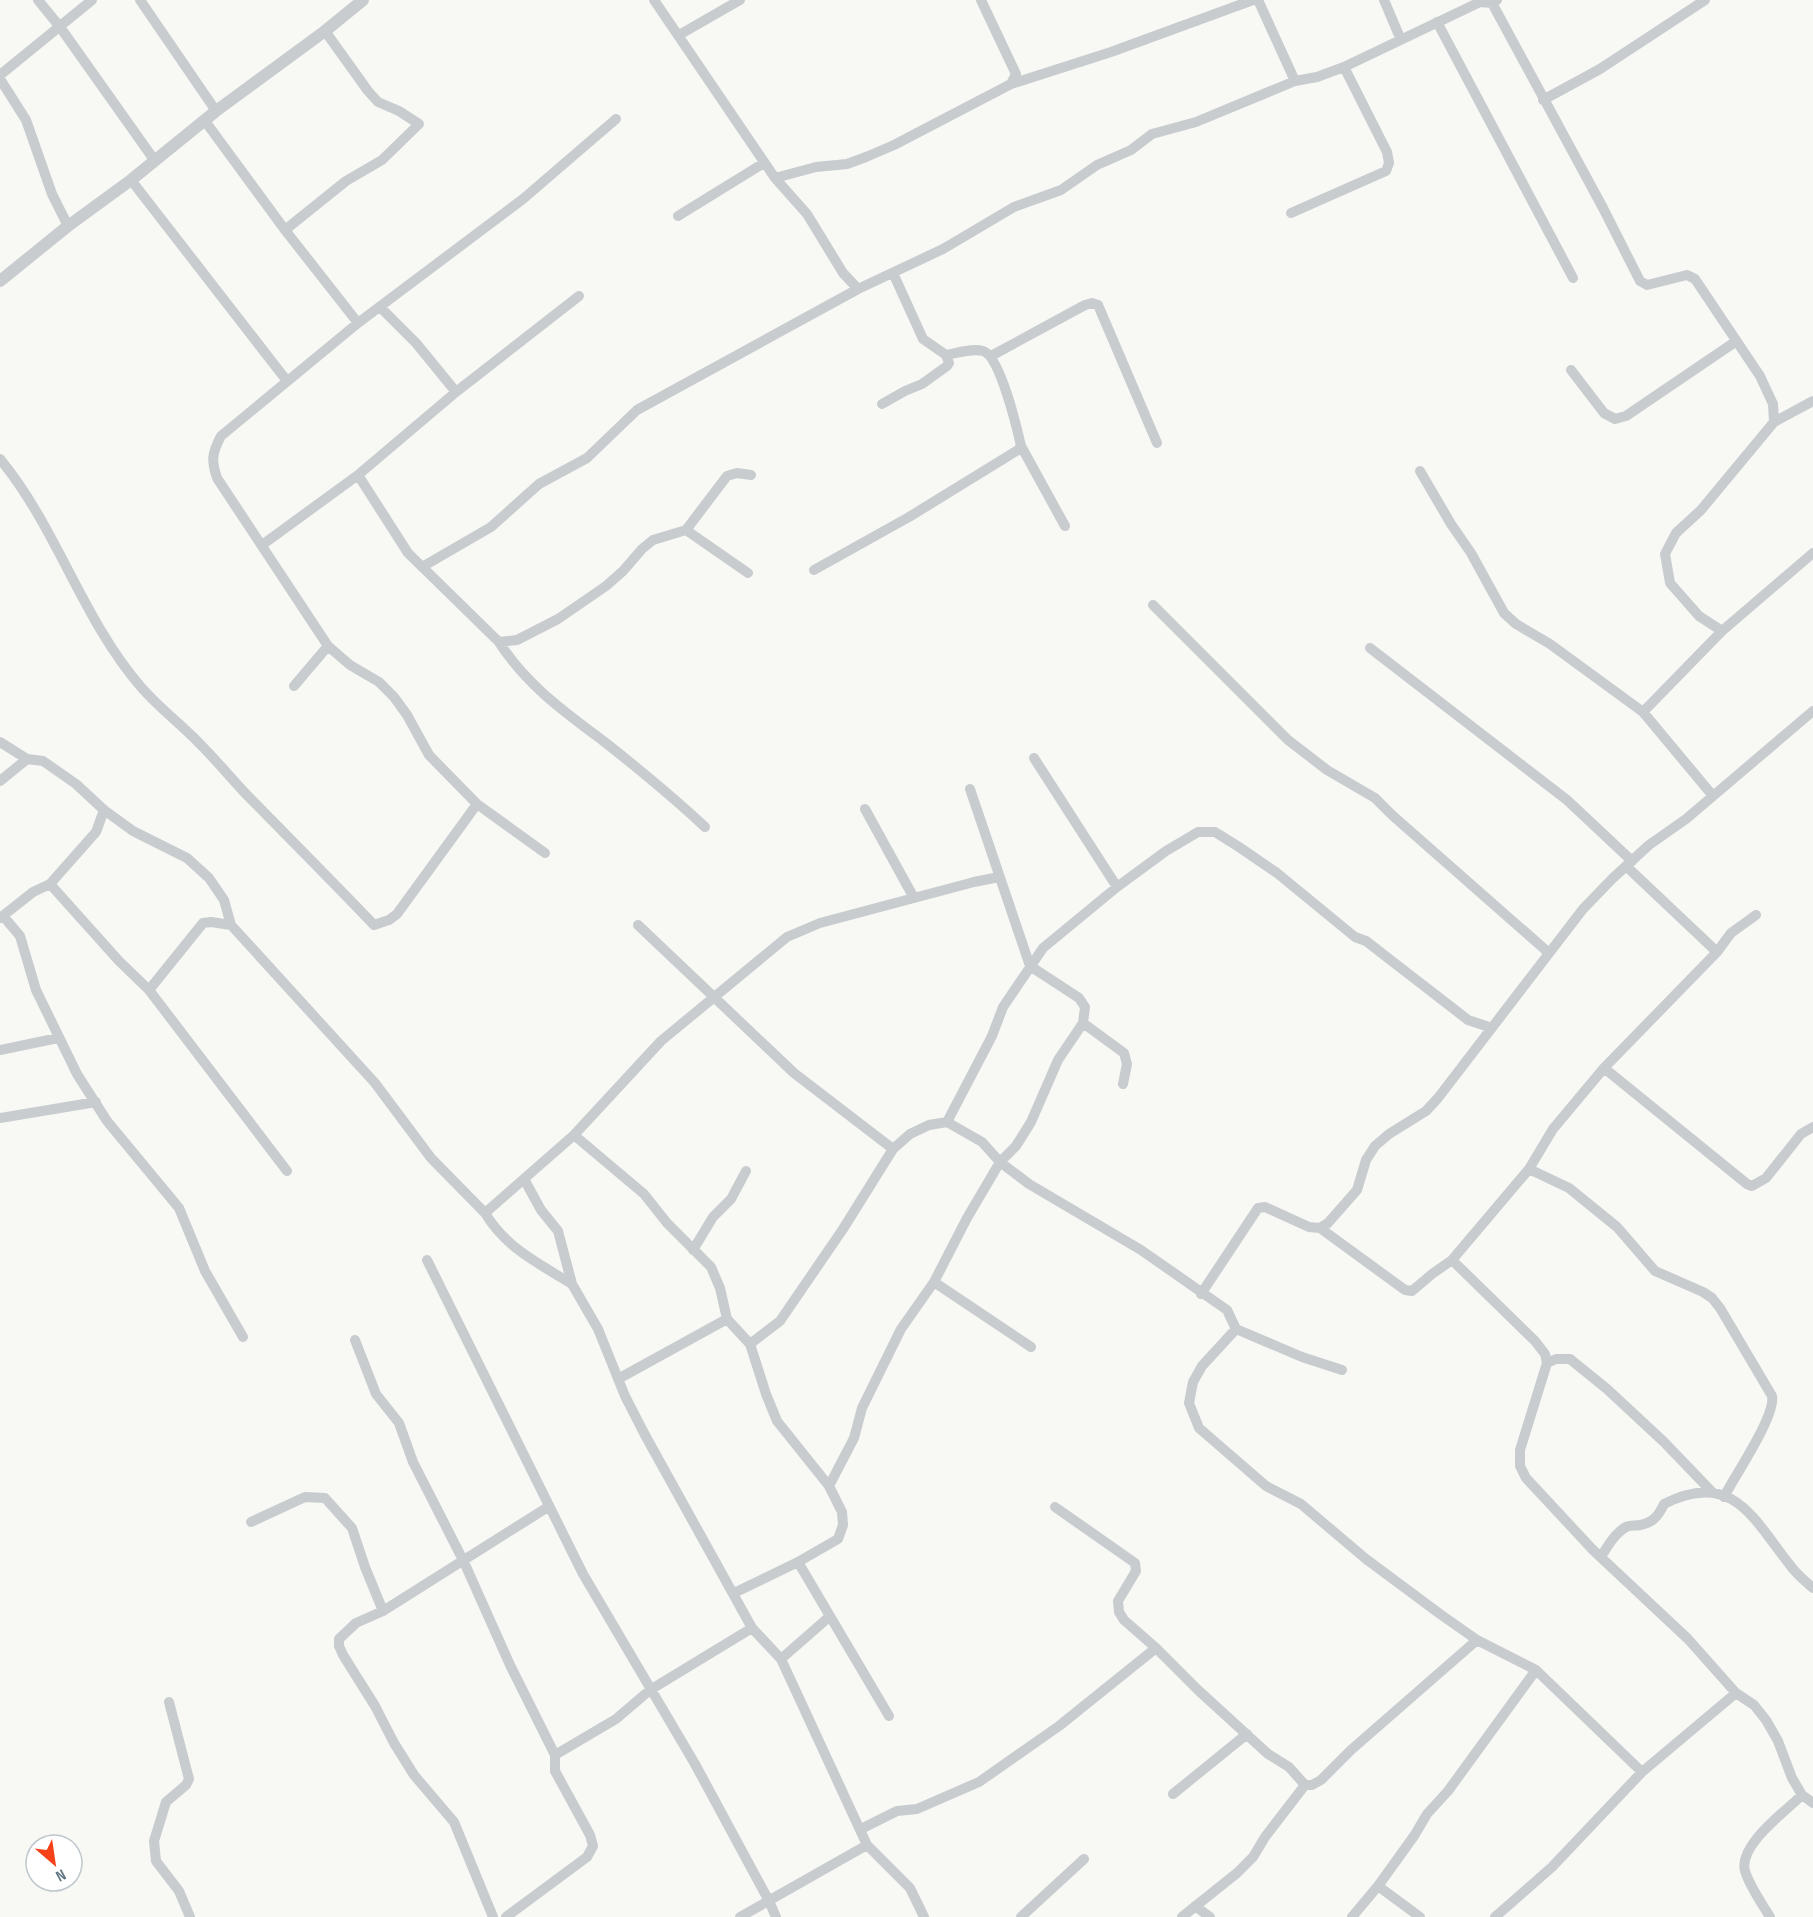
<svg xmlns="http://www.w3.org/2000/svg" width="1813" height="1917" font-family="'Sofia Sans Condensed',sans-serif">
	<style>
		.lines { fill: none; stroke-linecap: round; stroke-linejoin: round }
		.minor { stroke: #c8cccf; stroke-width: 10 }
		.tertiary { stroke: #c8cccf; stroke-width: 12 }
	</style>
	<rect width="100%" height="100%" fill="#f8f8f5"/>
	<g class="lines">
		<path class="minor" d="M 38,0 L 60,27 L 155,161
			M 140,0 L 216,111
			M 654,0 L 775,178 L 807,214 L 843,273 L 858,289
			M 1258,0 L 1295,81
			M 1384,0 L 1401,40
			M 1492,3 L 1603,208 L 1640,281 L 1647,285 L 1687,275 L 1695,279 L 1760,376 L 1773,404 L 1774,422
			M 1437,22 L 1573,278
			M 679,35 L 740,0
			M 0,75 L 92,0
			M 0,79 L 26,120 L 52,194 L 68,226
			M 1011,84 L 1111,52 L 1253,0
			M 1543,100 L 1600,69 L 1705,0
			M 205,121 L 285,230 L 358,323
			M 775,178 L 816,167 L 847,164 L 866,157 L 894,145 L 1011,84 L 1016,74 L 981,0
			M 131,180 L 287,381
			M 1291,213 L 1386,171 L 1389,163 L 1387,152 L 1344,67
			M 678,216 L 764,163
			M 285,230 L 346,181 L 382,160 L 419,124 L 399,111 L 378,102 L 368,91 L 325,31
			M 380,307 L 416,343 L 456,392
			M 991,356 L 1085,305 L 1092,303 L 1098,305 L 1157,443
			M 1571,370 L 1604,413 L 1615,419 L 1626,416 L 1735,342
			M 882,404 L 905,391 L 922,384 L 947,366 L 949,363 L 946,355 L 923,339 L 893,273
			M 1021,446 L 1065,526
			M 0,459 C 57,528 82,619 141,687 C 159,708 181,724 200,744 C 216,760 231,778 246,794 C 289,838 332,881 374,925 L 389,920 L 397,914 L 477,804
			M 1420,471 L 1451,524 L 1471,553 L 1504,613 L 1516,624 L 1550,644 L 1643,712 L 1713,796
			M 358,475 L 408,553 L 499,642 L 517,640 L 558,619 L 606,586 L 623,571 L 642,549 L 653,540 L 686,530 L 727,476 L 737,473 L 751,475
			M 686,530 L 748,573
			M 262,545 L 358,475 L 456,392 L 579,296
			M 422,567 L 491,527 L 539,484 L 587,458 L 637,410 L 858,289 L 943,249 L 1014,207 L 1061,190 L 1097,165 L 1131,150 L 1152,134 L 1196,122 L 1295,81 L 1317,77 L 1344,67 L 1480,2 L 1492,3 L 1497,0
			M 814,570 L 909,517 L 1018,450 L 1021,446 C 1017,428 1000,356 983,351 C 972,348 957,353 946,355
			M 1153,605 L 1288,740 L 1327,770 L 1375,798 L 1392,815 L 1549,953
			M 1722,631 L 1699,616 L 1670,583 L 1665,554 L 1676,533 L 1701,510 L 1774,422 L 1813,401
			M 499,642 C 526,685 566,713 606,743 C 640,770 673,797 705,827
			M 1370,648 L 1567,800 L 1632,861
			M 294,686 L 328,646
			M 1643,712 L 1722,631 L 1813,553
			M 0,742 L 27,759 L 43,761 L 76,784 L 104,810 L 96,832 L 50,884 L 33,892 L 0,918
			M 1034,758 L 1117,887
			M 0,781 L 27,759
			M 865,809 L 914,898
			M 104,810 L 133,831 L 187,858 L 209,878 L 224,900 L 231,925
			M 545,853 L 477,804 L 429,755 L 407,715 L 394,697 L 379,682 L 350,665 L 328,646 L 217,478 C 211,460 212,453 221,436 L 358,323 L 523,199 L 616,119
			M 1626,866 L 1717,952
			M 50,884 L 119,961 L 149,990 L 287,1171
			M 4,917 L 20,936 L 36,990 L 77,1074 L 107,1121 L 179,1208 L 205,1271 L 243,1337
			M 638,925 L 794,1073 L 893,1149
			M 149,990 L 203,923 L 211,922 L 231,925 L 375,1083 L 431,1158 L 485,1213 L 574,1135 L 661,1041 L 787,937 L 820,923 L 974,882 L 999,877
			M 1083,1023 L 1124,1053 L 1127,1064 L 1123,1084
			M 0,1050 L 58,1038
			M 1604,1068 L 1747,1184 L 1752,1186 L 1766,1178 L 1801,1134 L 1813,1127
			M 0,1118 L 96,1102
			M 947,1122 L 992,1036 L 1003,1007 L 1043,948 L 1117,887 L 1166,851 L 1198,832 L 1215,832 L 1239,847 L 1277,873 L 1355,937 L 1366,941 L 1468,1020 L 1492,1028
			M 574,1135 L 644,1194 L 667,1223 L 711,1267 L 720,1288 L 727,1319 L 750,1344 L 766,1394 L 777,1421 L 829,1486 L 842,1512 L 843,1525 L 838,1539 L 798,1562 L 734,1593
			M 1529,1169 L 1569,1188 L 1617,1227 L 1655,1271 L 1703,1292 L 1712,1298 L 1720,1308 L 1772,1396 C 1776,1416 1735,1475 1724,1497
			M 524,1179 L 541,1210 L 558,1231 L 572,1284 L 598,1329 L 625,1396 L 645,1435 L 752,1628 L 781,1659 L 867,1845 L 910,1888 L 924,1917
			M 485,1213 C 506,1248 538,1263 572,1284
			M 1320,1228 L 1405,1290 L 1412,1291 L 1432,1274 L 1452,1260 L 1529,1169 L 1553,1129 L 1604,1068 L 1717,952 L 1731,933 L 1756,915
			M 693,1250 L 713,1217 L 731,1199 L 746,1171
			M 427,1260 L 583,1574 L 695,1764 L 769,1901 L 776,1917
			M 1452,1260 L 1535,1341 L 1545,1354 L 1547,1363 L 1520,1450 L 1520,1466 L 1526,1478 L 1593,1550 L 1688,1639 L 1736,1693 L 1754,1705 L 1766,1720 L 1778,1741 L 1792,1778 L 1802,1795 L 1813,1803
			M 934,1282 L 1031,1347
			M 1201,1294 L 1258,1208 L 1265,1207 L 1309,1227 L 1320,1228 L 1328,1223 L 1357,1190 L 1366,1160 L 1375,1146 L 1389,1134 L 1426,1111 L 1438,1098 L 1583,909 L 1613,878 L 1649,845 L 1686,819 L 1813,711
			M 1236,1329 L 1302,1357 L 1342,1370
			M 355,1340 L 376,1394 L 399,1423 L 413,1462 L 464,1562 L 510,1665 L 555,1755 L 555,1771 L 590,1835 L 593,1846 L 587,1857 L 506,1917
			M 750,1344 L 780,1321 L 843,1229 L 893,1149 L 910,1134 L 929,1125 L 947,1122 L 982,1142 L 1000,1162 L 1029,1184 L 1141,1250 L 1227,1310 L 1236,1329 L 1202,1366 L 1193,1382 L 1189,1403 L 1199,1428 L 1266,1486 L 1301,1504 L 1366,1559 L 1440,1614 L 1477,1640 L 1536,1670 L 1642,1772
			M 1547,1363 L 1556,1359 L 1570,1359 L 1607,1389 L 1664,1442 L 1713,1493
			M 618,1379 L 727,1319
			M 829,1486 L 854,1438 L 862,1408 L 901,1329 L 934,1282 L 967,1218 L 1000,1162 L 1016,1146 L 1031,1122 L 1058,1060 L 1083,1023 L 1085,1007 L 1079,998 L 1030,966 L 970,789
			M 1055,1507 L 1135,1563 L 1136,1571 L 1118,1601 L 1119,1612 L 1124,1620 L 1156,1648 L 1198,1690 L 1268,1754 L 1289,1767 L 1305,1785
			M 251,1522 L 305,1497 L 325,1498 L 352,1528 L 365,1567 L 383,1611
			M 1601,1557 C 1607,1547 1615,1533 1626,1527 C 1630,1525 1635,1526 1640,1525 C 1653,1523 1659,1515 1664,1504 C 1733,1469 1754,1520 1790,1565 C 1796,1574 1805,1581 1813,1588
			M 798,1562 L 889,1716
			M 781,1659 L 829,1617
			M 169,1702 L 189,1779 L 186,1785 L 166,1802 L 154,1841 L 156,1861 L 179,1891 L 190,1917
			M 555,1755 L 616,1719 L 650,1690 L 752,1628
			M 1173,1794 L 1247,1734
			M 861,1829 L 897,1811 L 917,1809 L 979,1782 L 1059,1726 L 1156,1648
			M 1378,1886 L 1420,1917
			M 1195,1906 L 1210,1917
			M 493,1917 L 454,1822 L 414,1775 L 394,1743 L 375,1706 L 343,1655 L 339,1646 L 339,1639 L 356,1623 L 383,1611 L 548,1507
			M 740,1917 L 867,1845
			M 1021,1917 L 1084,1859
			M 1182,1917 L 1237,1873 L 1253,1857 L 1265,1837 L 1305,1785 L 1312,1785 L 1321,1780 L 1351,1750 L 1477,1640
			M 1352,1917 L 1378,1886 L 1414,1836 L 1427,1814 L 1448,1791 L 1536,1670
			M 1495,1917 L 1552,1867 L 1642,1772 L 1736,1693
			M 1770,1917 C 1761,1902 1750,1887 1745,1871 C 1738,1845 1785,1812 1802,1795"/>
		<path class="tertiary" d="M 0,281 L 68,226 L 131,180 L 216,111 L 325,31 L 363,0"/>
	</g>
	<g transform="translate(54 1863) rotate(151)"><circle r="28" fill="#ffffff" stroke="#bfc8cd" stroke-width="1.5"/>
	<path d="M0-4.5L10 22L0 15L-10 22Z" fill="#f54018"/>
	<text y="-9" font-size="16" font-weight="bold" text-anchor="middle" fill="#607583">N</text>
	</g>
</svg>
